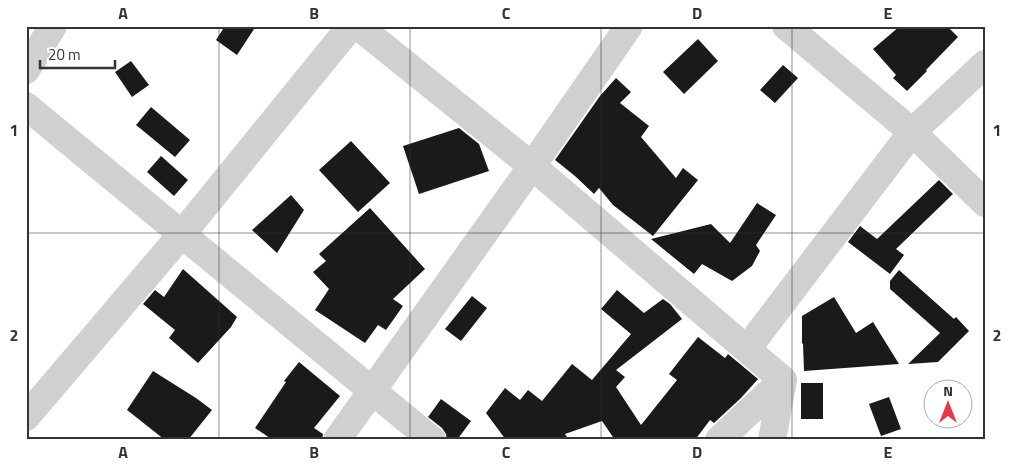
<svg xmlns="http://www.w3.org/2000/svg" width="1011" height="466" font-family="'Titillium Web',sans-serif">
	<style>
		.building { fill: #1a1a1a }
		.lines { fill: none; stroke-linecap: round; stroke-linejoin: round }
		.minor { stroke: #d0d0d0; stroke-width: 28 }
		.grid { fill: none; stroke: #333; stroke-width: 1; stroke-opacity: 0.55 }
		.neatline { fill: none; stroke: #333; stroke-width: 2 }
		.grid-label { font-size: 16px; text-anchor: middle; font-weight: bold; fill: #333 }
	</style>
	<rect width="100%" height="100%" fill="#fff"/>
	<path class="building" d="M 225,26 L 256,26 L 237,55 L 216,40 Z
		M 900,26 L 947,26 L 958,37 L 926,70 L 927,71 L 907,91 L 893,78 L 896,75 L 873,49 Z
		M 698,39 L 718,61 L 684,94 L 663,72 Z
		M 131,61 L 149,85 L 132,97 L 115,72 Z
		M 783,65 L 798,78 L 775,103 L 760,90 Z
		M 616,78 L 631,92 L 620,103 L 649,126 L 641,137 L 676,178 L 683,168 L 698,180 L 653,236 L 613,205 L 599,188 L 594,194 L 575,176 L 555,160 L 600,96 Z
		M 151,107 L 190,140 L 175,157 L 136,125 Z
		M 459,128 L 479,144 L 489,171 L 419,194 L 403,146 Z
		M 351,141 L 390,183 L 358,212 L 319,170 Z
		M 161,156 L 188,180 L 174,196 L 147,172 Z
		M 939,180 L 953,194 L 896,249 L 904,255 L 890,274 L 848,242 L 860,226 L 877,239 Z
		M 291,195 L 304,210 L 277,253 L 252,230 Z
		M 757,203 L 776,215 L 756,245 L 760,251 L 752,266 L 732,281 L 702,264 L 694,274 L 651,239 L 711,224 L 730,243 Z
		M 370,208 L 425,269 L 393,299 L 403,306 L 386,330 L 378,325 L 365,343 L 315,310 L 329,289 L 313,272 L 326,261 L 319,254 Z
		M 183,269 L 237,317 L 231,327 L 198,363 L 169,338 L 175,330 L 143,304 L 155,290 L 164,297 Z
		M 899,270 L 954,319 L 956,317 L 969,331 L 938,362 L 908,364 L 940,333 L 890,289 L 890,281 Z
		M 617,290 L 644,313 L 663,299 L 670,304 L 682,319 L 616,370 L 625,377 L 616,387 L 641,425 L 677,380 L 669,374 L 698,337 L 725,358 L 728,354 L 758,379 L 741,398 L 714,423 L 710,420 L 695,440 L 615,440 L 602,421 L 565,434 L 569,440 L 506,440 L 486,413 L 505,388 L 520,400 L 528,390 L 542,401 L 572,364 L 592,380 L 631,334 L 601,309 Z
		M 472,296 L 487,308 L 461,341 L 445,329 Z
		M 834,297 L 856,333 L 873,322 L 899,364 L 804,371 L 803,344 L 802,343 L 802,316 Z
		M 299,362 L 340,396 L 314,428 L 323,434 L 322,440 L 273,440 L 255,428 L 286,382 L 284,381 Z
		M 153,371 L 196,398 L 212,410 L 188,440 L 165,440 L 127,410 Z
		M 801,383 L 823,383 L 823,419 L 801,419 Z
		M 889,397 L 901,429 L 881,436 L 869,404 Z
		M 441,399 L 471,421 L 457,440 L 447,440 L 446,434 L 442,428 L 428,417 Z"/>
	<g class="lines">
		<path class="minor" d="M 358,26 L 532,166 L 783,380
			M 786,26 L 912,132 L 985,203
			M 26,70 L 53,26
			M 26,106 L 432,440
			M 747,349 L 912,132 L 985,64
			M 26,417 L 182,234 L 351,26
			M 337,440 L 532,166 L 629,26
			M 719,440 L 783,380
			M 772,440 L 783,380"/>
	</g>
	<path class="grid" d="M 219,26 L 219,440M 410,26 L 410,440M 601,26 L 601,440M 792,26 L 792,440M 26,233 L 985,233"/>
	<rect width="1011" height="466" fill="none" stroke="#ffffff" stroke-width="55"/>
	<g transform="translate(948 404)"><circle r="24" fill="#ffffff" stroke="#adadad"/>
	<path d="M0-4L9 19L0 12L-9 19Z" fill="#e63946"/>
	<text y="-8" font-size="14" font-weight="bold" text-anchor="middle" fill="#333333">N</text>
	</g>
	<path d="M40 60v8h75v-8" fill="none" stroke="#333333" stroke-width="2.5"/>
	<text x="48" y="60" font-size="15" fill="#333333" stroke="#ffffff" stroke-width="4" paint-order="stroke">20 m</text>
	<rect x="28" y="28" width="956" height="410" class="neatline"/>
	<g class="grid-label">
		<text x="123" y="19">A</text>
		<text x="314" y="19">B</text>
		<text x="506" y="19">C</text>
		<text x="697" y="19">D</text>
		<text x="888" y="19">E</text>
		<text x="14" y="136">1</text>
		<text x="997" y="136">1</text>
		<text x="14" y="341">2</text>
		<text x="997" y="341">2</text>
		<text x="123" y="458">A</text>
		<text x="314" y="458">B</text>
		<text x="506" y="458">C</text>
		<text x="697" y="458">D</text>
		<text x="888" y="458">E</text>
	</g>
</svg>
